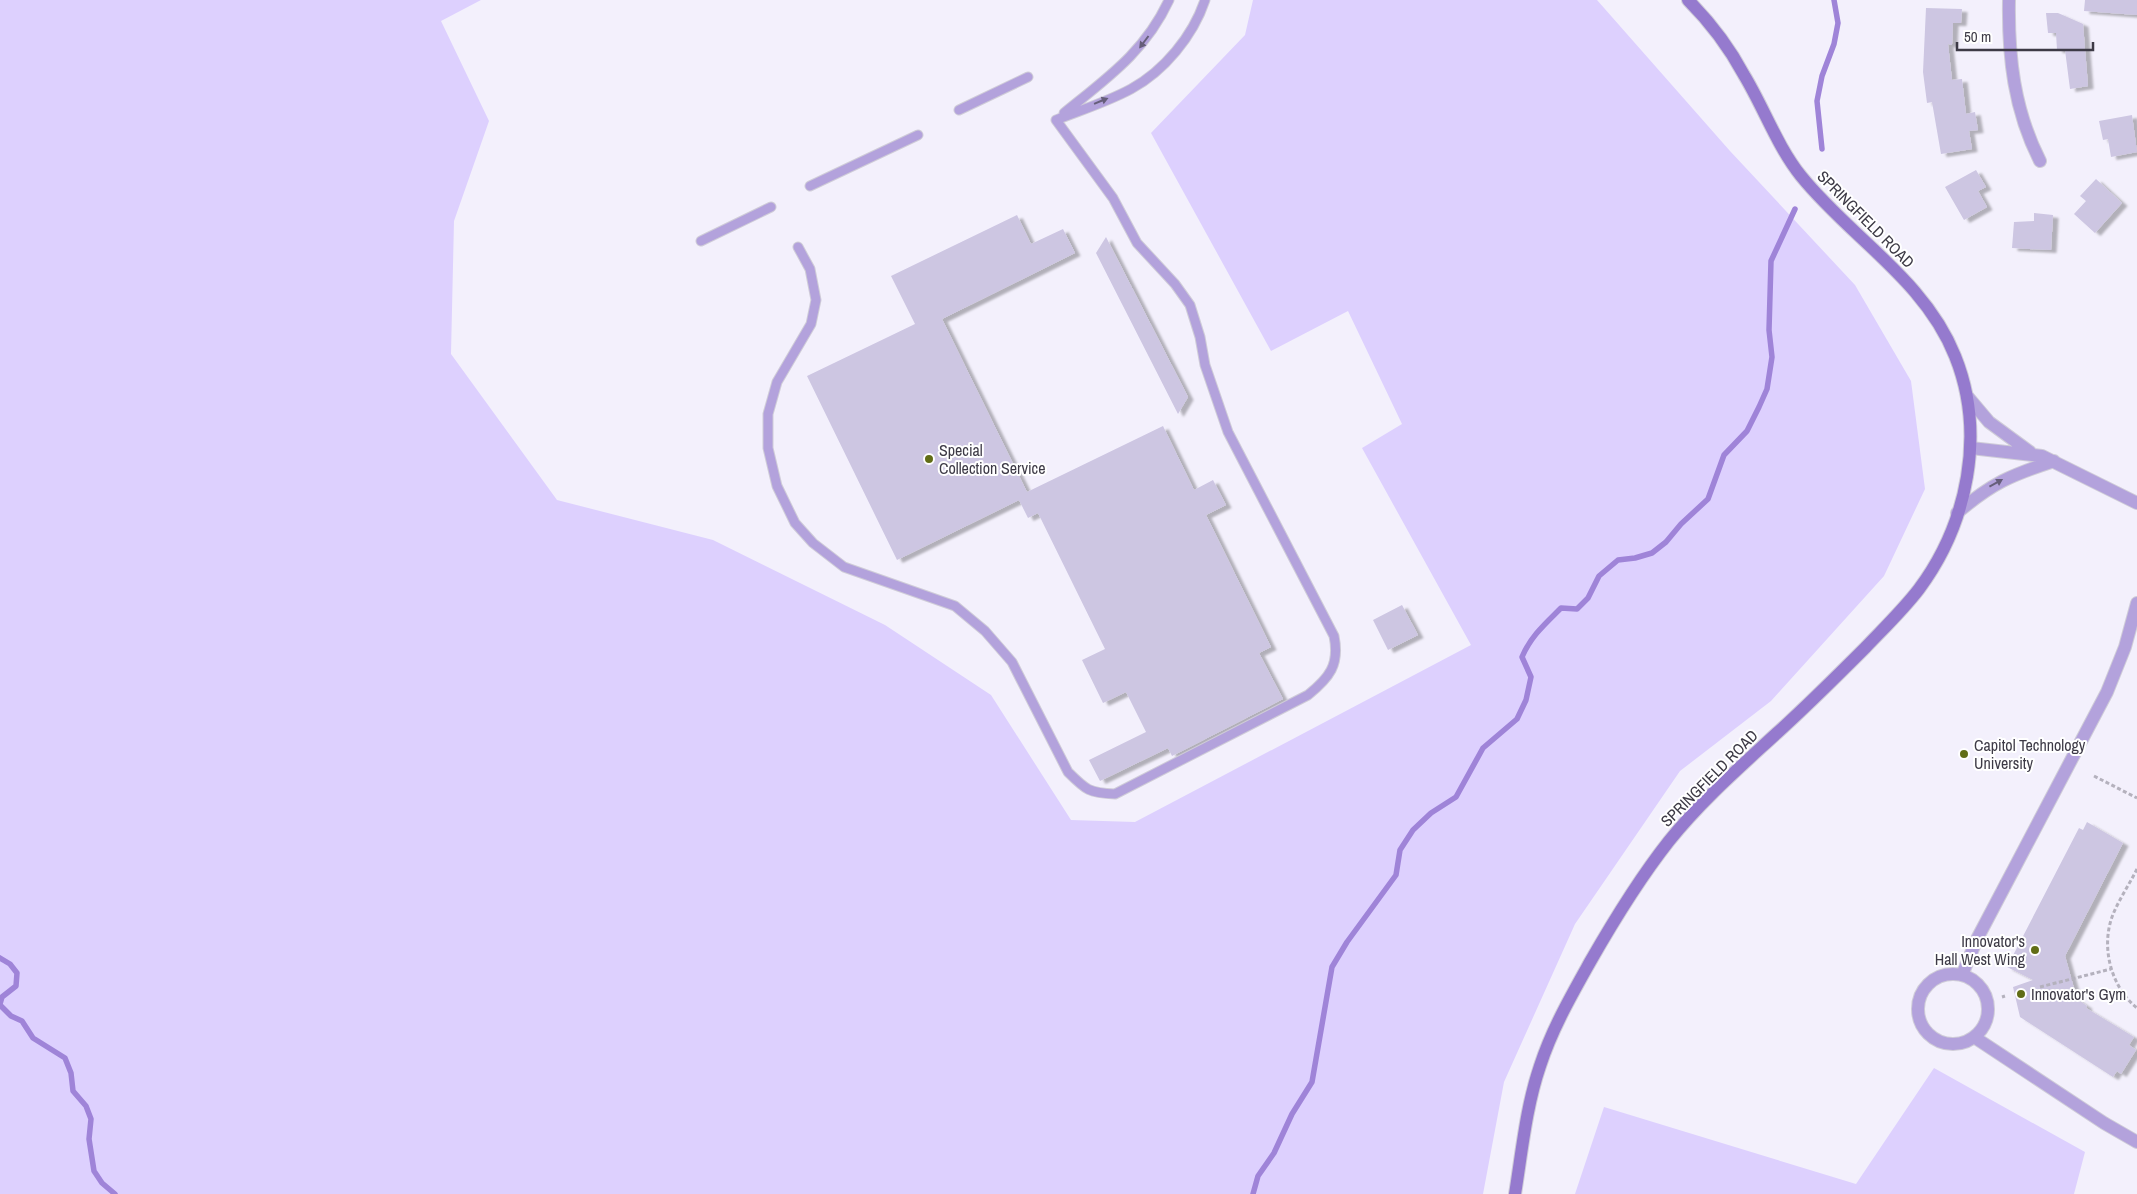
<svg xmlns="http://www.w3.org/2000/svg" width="2137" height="1194" font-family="'Archivo Narrow',sans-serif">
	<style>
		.green { fill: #ddd0fe }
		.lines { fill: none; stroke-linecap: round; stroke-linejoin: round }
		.stream { stroke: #9f84d8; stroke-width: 5.5 }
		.building { fill: #cdc6e2; filter: url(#shadow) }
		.lane-casing { stroke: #cfccd8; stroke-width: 11 }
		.street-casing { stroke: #cfccd8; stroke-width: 14 }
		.secondary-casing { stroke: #cfccd8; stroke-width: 14 }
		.path { stroke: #b4b1bd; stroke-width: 3; stroke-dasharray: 4 2.5; stroke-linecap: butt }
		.lane { stroke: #b3a2dc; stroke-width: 9 }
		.street { stroke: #b3a2dc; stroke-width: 12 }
		.secondary { stroke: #957ace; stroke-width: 12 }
		.oneway { fill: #665e7a }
		.poi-dot { fill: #616d16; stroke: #fff; stroke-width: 2 }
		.labels { text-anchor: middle; stroke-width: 4; stroke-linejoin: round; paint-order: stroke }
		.street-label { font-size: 16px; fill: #3d3a46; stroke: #fff }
		.poi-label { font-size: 16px; fill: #3d3a46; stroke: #fff; text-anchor: start }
	</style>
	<defs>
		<filter id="shadow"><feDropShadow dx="5.5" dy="3" stdDeviation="1" flood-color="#0004"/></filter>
	</defs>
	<rect width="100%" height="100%" fill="#f3f0fc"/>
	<path class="green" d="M 0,0 L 481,0 L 441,21 L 489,121 L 454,221 L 451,354 L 557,500 L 713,540 L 885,625 L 991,695 L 1071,820 L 1135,822 L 1471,645 L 1362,448 L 1402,424 L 1348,311 L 1271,351 L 1151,133 L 1245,35 L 1253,0 L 1597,0 L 1730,151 L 1855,285 L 1911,381 L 1925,489 L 1884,576 L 1771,701 L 1680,771 L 1575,924 L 1504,1082 L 1483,1194 L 0,1194 Z
		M 1934,1068 L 2085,1152 L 2074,1194 L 1575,1194 L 1604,1107 L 1856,1184 Z"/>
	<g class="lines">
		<path class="stream" d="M 1822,149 L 1817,101 L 1822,76 L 1834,44 L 1838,23 L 1834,0
			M 0,958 L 10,964 L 17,973 L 16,986 L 2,997 L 0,1004
			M 0,1005 L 11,1016 L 22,1021 L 33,1038 L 65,1058 L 71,1073 L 73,1091 L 86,1106 L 91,1119 L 89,1139 L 94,1171 L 102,1183 L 115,1194
			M 1253,1194 L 1258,1176 L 1274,1153 L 1292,1114 L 1312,1082 L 1332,967 L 1347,942 L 1396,875 L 1400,850 L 1413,830 L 1431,813 L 1456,797 L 1483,748 L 1517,719 L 1526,700 L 1531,677 L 1522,657 C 1531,636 1545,624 1561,608 L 1577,609 L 1588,598 L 1599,576 L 1618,560 L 1635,558 L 1652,553 L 1666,542 L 1681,524 L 1708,499 L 1724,455 L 1747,431 L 1759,407 L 1767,389 L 1772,357 L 1769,330 L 1771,261 L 1795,209"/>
	</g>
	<path class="building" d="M 2085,0 L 2137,0 L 2137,15 L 2084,11 Z
		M 1926,8 L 1962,9 L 1961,23 L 1953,23 L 1952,45 L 1948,44 L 1952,80 L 1962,79 L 1966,114 L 1975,112 L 1978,130 L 1969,131 L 1972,149 L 1941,154 L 1932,102 L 1927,103 L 1923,72 Z
		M 2046,13 L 2058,13 L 2083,24 L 2088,86 L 2070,89 L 2065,50 L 2057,50 L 2056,33 L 2048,33 Z
		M 2132,115 L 2137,152 L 2111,157 L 2108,139 L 2103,140 L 2099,121 Z
		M 1976,170 L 1986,187 L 1978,191 L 1987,207 L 1964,220 L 1945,187 Z
		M 2096,179 L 2122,203 L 2095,233 L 2074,214 L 2086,201 L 2080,196 Z
		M 2034,213 L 2053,215 L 2051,250 L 2012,248 L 2014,222 L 2034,221 Z
		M 1017,215 L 1031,244 L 1063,229 L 1075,253 L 942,319 L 1027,492 L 1163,426 L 1194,490 L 1213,480 L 1226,505 L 1206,515 L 1271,647 L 1259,653 L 1283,699 L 1172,756 L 1168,748 L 1100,781 L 1089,760 L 1146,732 L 1126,692 L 1103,703 L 1082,660 L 1105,649 L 1038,513 L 1028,518 L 1019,500 L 897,560 L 807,376 L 915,324 L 891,276 Z
		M 1106,237 L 1188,397 L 1178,414 L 1096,253 Z
		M 1402,605 L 1418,635 L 1388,650 L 1373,620 Z
		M 2087,822 L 2123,843 L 2065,956 L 2077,999 L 2087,1006 L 2086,1008 L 2134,1037 L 2129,1045 L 2136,1050 L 2121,1074 L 2117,1071 L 2113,1077 L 2020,1017 L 2013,987 L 2033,980 L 2007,967 L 2079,828 L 2083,830 Z"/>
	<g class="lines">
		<g class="lane-casing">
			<path id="lane" d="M 959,110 L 1028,77
				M 1064,113 C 1107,78 1145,52 1169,0
				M 1056,120 C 1081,110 1107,102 1131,89 C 1164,71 1193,36 1205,0
				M 810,186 L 918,135
				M 701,241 L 771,207
				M 798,247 L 810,269 L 816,300 L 811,324 L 777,382 L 768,414 L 768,448 L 777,486 L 795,523 L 813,543 L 844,567 L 955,606 L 985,631 L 1012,662 L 1068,772 C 1086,790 1089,793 1115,794 L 1308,695 C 1329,678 1340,665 1334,636 L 1228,432 L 1205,365 L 1200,337 L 1190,305 L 1175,284 L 1137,243 L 1113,198 L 1056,120"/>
		</g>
		<g class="street-casing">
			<path id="street" d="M 2009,0 C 2008,57 2014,110 2040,161
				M 1967,396 L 1989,422 L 2030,452
				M 1971,448 L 2042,456 L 2137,503
				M 1957,513 C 1992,483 2011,475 2054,461
				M1918 1009a35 35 0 1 1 70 0a35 35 0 1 1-70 0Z
				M 1962,975 L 1977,939 L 2107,692 L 2125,647 L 2137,603
				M 1974,1037 L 2104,1123 L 2137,1142"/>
		</g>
		<g class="secondary-casing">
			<path id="secondary" d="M 1515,1194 C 1522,1151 1526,1107 1540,1066 C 1552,1029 1571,996 1590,962 C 1614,920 1639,879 1669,841 C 1701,801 1739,768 1777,733 C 1807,706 1836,677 1865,648 C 1883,629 1903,610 1919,589 C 1968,523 1986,433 1955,356 C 1925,280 1850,237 1801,176 C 1777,146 1764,108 1744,75 C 1729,47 1710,22 1688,0"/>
		</g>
		<path class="path" d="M 2094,776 L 2137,798
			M 2137,869 C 2129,885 2118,901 2112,917 C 2101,948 2111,987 2137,1008
			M 2040,987 L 2111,969
			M 2002,997 L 2005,996"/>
		<use href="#lane" class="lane"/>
		<use href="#street" class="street"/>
		<use href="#secondary" class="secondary"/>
	</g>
	<defs><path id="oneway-solid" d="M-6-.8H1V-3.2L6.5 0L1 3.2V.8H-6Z" transform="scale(1.25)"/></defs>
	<g class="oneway">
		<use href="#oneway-solid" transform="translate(1144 42) rotate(127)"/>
		<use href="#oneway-solid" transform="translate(1101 101) rotate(-22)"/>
		<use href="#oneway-solid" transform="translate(1996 483) rotate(-29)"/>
	</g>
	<g class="poi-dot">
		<circle cx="929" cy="459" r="5"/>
		<circle cx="1964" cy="754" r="5"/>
		<circle cx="2035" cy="950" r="5"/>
		<circle cx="2021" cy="994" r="5"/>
	</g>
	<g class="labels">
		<g class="street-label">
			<text transform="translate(1866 219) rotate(45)" y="6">SPRINGFIELD ROAD</text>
			<text transform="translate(1709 778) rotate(-45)" y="6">SPRINGFIELD ROAD</text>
		</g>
		<g class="poi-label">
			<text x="939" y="456">Special<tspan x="939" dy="18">Collection Service</tspan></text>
			<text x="1974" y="751">Capitol Technology<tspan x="1974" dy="18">University</tspan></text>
			<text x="2025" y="947" text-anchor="end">Innovator's<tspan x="2025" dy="18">Hall West Wing</tspan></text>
			<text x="2031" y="1000">Innovator's Gym</text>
		</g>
	</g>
	<path d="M1957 42v8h136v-8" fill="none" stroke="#3d3a46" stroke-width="2.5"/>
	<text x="1964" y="42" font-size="15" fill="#3d3a46" stroke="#ffffff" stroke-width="4" paint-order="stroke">50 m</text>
</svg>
